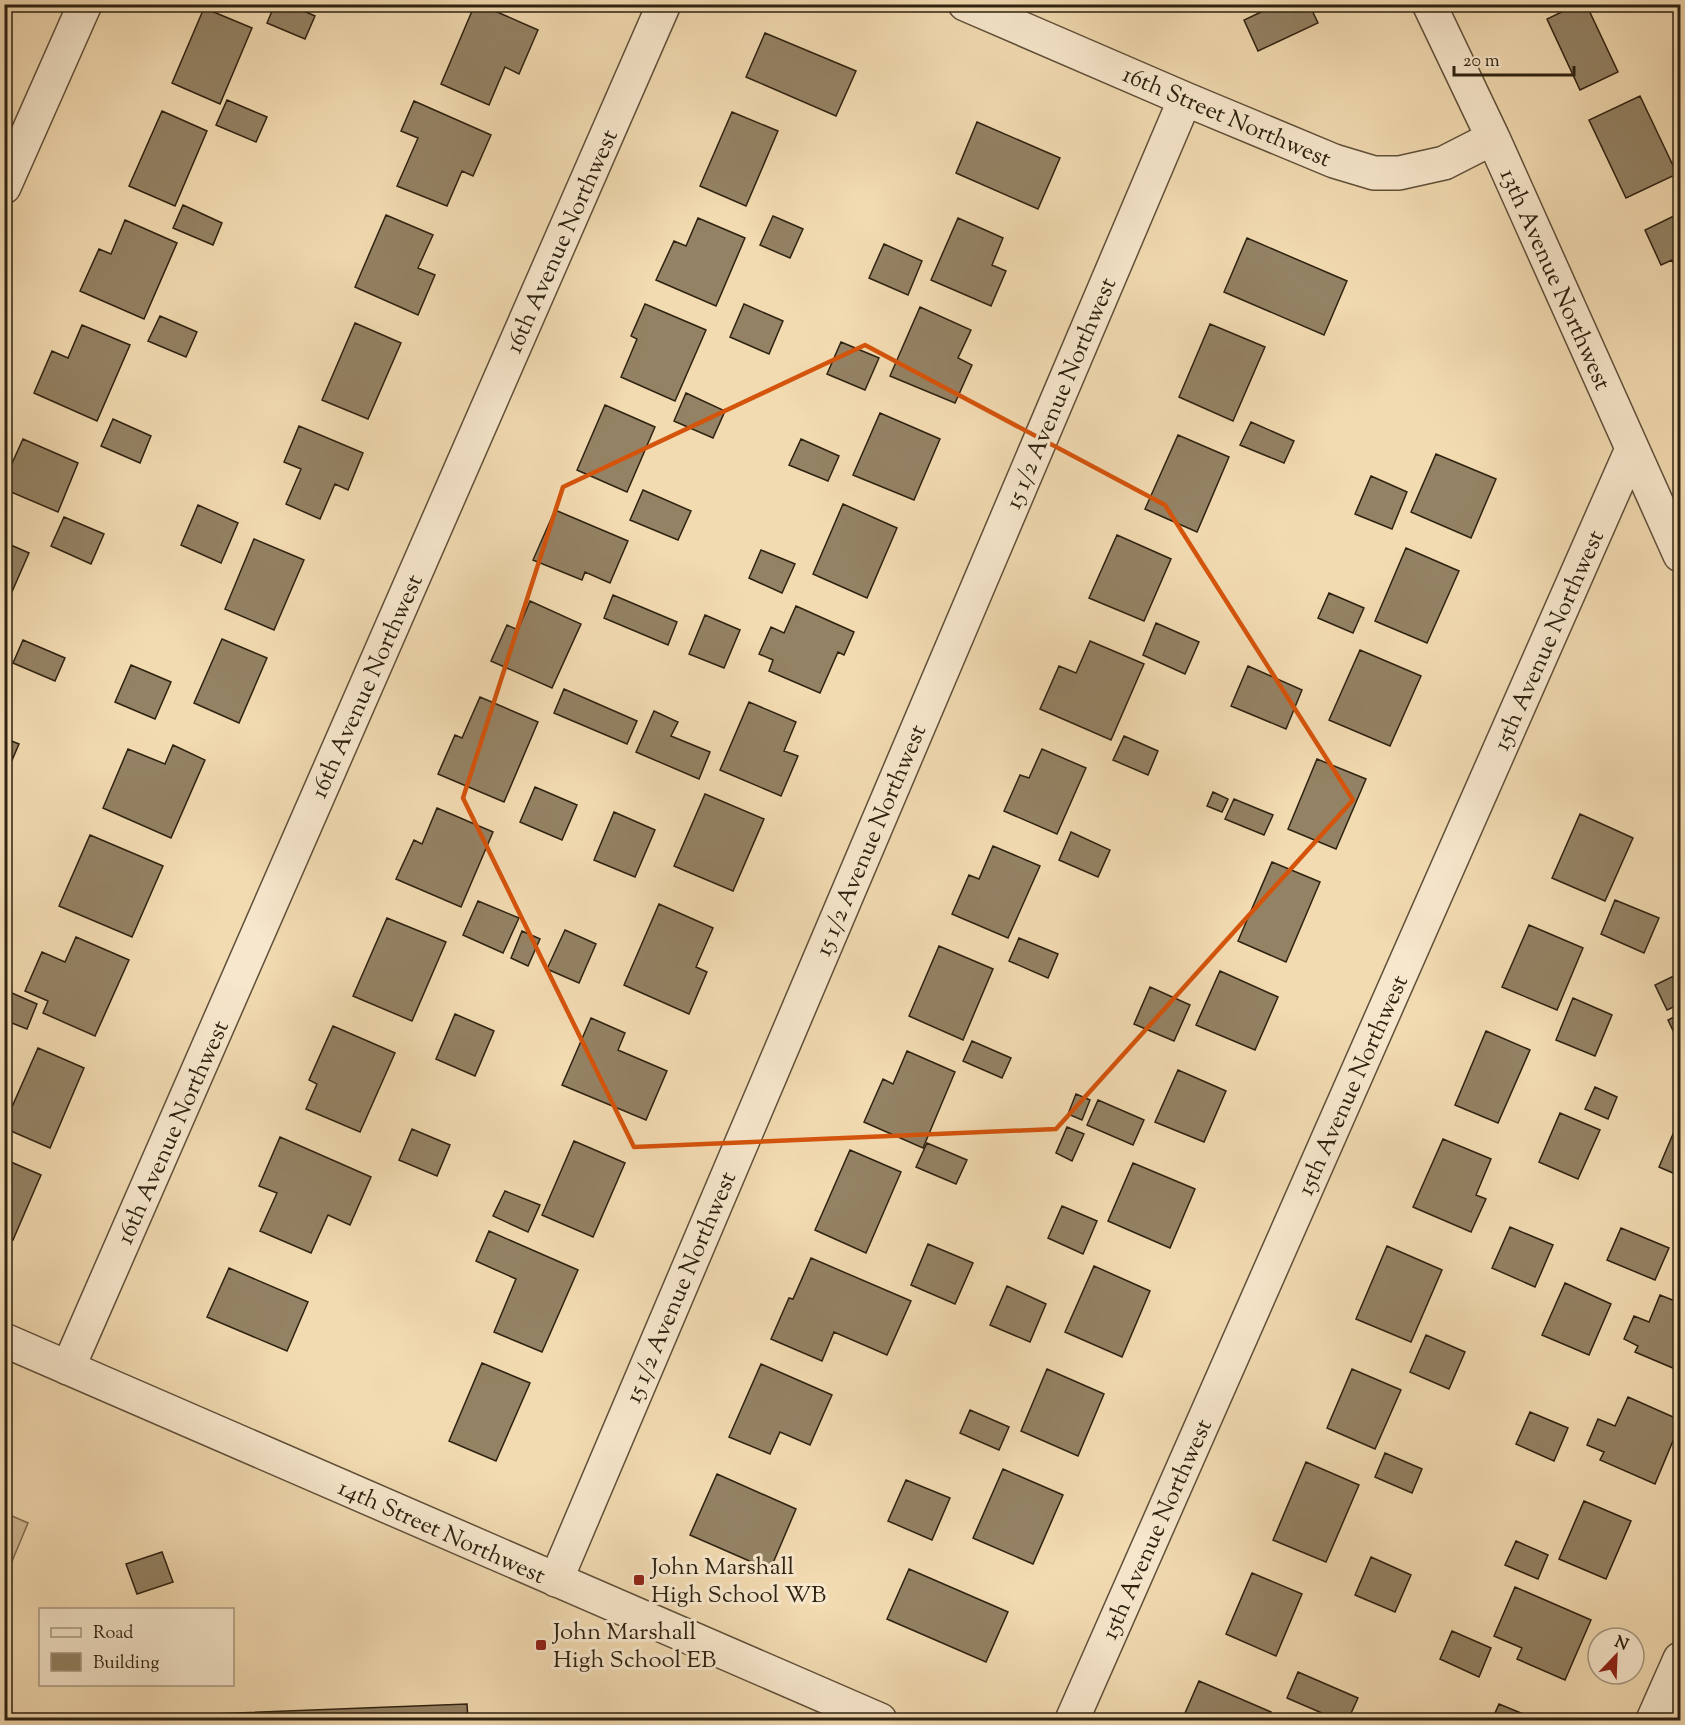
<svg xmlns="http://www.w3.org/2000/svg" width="1685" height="1725" font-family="'Sorts Mill Goudy',serif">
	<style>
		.green { fill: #d1bb96; stroke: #806e54; stroke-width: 1.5 }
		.building { fill: #948264; stroke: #2e2211; stroke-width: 1.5 }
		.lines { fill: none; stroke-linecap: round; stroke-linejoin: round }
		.minor-casing { stroke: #5f5039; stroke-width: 36 }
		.tertiary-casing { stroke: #5f5039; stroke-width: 36 }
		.minor { stroke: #f7e7cc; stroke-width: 33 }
		.tertiary { stroke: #f7e7cc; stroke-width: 33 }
		.marked { fill: none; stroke: #d5540c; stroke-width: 4.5; stroke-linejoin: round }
		.poi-dot { fill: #8f2418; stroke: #f7e7cc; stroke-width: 2 }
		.labels { text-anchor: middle; stroke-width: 6; stroke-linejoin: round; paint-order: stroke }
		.street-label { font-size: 24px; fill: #2e2211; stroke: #f7e7cc }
		.poi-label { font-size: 24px; fill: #2e2211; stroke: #f7e7cc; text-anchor: start }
	</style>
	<rect width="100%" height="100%" fill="#f2dab1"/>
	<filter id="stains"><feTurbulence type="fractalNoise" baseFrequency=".00333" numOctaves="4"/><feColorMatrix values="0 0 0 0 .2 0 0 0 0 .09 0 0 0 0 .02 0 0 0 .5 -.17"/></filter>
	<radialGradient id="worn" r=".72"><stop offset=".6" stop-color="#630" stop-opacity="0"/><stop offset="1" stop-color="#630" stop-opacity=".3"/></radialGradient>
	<path class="green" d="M 5,1513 L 28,1523 L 5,1578 Z"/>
	<path class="building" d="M 275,4 L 288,4 L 315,16 L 305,39 L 267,23 Z
		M 475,4 L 479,4 L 538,30 L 519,74 L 505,67 L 489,105 L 441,84 Z
		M 1258,4 L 1309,4 L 1318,23 L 1258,51 L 1244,20 L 1261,12 Z
		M 1578,4 L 1586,4 L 1618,72 L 1580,90 L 1547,19 Z
		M 204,8 L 252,28 L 220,104 L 172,83 Z
		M 765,33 L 856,71 L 836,116 L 746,77 Z
		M 1640,96 L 1677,174 L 1626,198 L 1589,120 Z
		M 227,100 L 267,117 L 256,142 L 216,125 Z
		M 414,101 L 491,135 L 473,176 L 462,171 L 447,206 L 397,186 L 418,138 L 401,131 Z
		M 162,111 L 207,131 L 175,206 L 129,186 Z
		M 732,112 L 778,131 L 746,206 L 700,186 Z
		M 977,122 L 1060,158 L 1038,209 L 956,173 Z
		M 183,205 L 222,223 L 213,245 L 173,228 Z
		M 1680,213 L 1680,278 L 1672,260 L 1661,265 L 1645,230 Z
		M 386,215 L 433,235 L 418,268 L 435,275 L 418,315 L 355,287 Z
		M 773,216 L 803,229 L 790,258 L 760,245 Z
		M 698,218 L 745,238 L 716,306 L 656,280 L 674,241 L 686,246 Z
		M 958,218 L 1003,238 L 992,265 L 1006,271 L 991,306 L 931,280 Z
		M 125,220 L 177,243 L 144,319 L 80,291 L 99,249 L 111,254 Z
		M 1247,238 L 1347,281 L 1324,335 L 1224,292 Z
		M 884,244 L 922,261 L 908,295 L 869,278 Z
		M 645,304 L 706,330 L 675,401 L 621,377 L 637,339 L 631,336 Z
		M 744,304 L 783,321 L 769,354 L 730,337 Z
		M 920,307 L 971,330 L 958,358 L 972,365 L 955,403 L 890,376 Z
		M 160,316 L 197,332 L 186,357 L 148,341 Z
		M 355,323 L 401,343 L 368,419 L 322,400 Z
		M 1210,324 L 1265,347 L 1233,421 L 1179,397 Z
		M 82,325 L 130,345 L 97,421 L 34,393 L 52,351 L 68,358 Z
		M 841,342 L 879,358 L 865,390 L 827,374 Z
		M 686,393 L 725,411 L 713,438 L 674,421 Z
		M 605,405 L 655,427 L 627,492 L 577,470 Z
		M 880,413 L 940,439 L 914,500 L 853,475 Z
		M 113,419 L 151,436 L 140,463 L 101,446 Z
		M 1251,422 L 1294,441 L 1284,463 L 1240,445 Z
		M 299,426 L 363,453 L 348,490 L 335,484 L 320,519 L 286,504 L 301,469 L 284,462 Z
		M 1178,435 L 1229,457 L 1197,532 L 1145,509 Z
		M 23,439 L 78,463 L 58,512 L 4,489 L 4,481 Z
		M 801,439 L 839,456 L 828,481 L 789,465 Z
		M 1436,454 L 1496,479 L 1471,538 L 1411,512 Z
		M 1371,476 L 1407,492 L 1392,529 L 1355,514 Z
		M 643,490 L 691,511 L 678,540 L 630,520 Z
		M 843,504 L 897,528 L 867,598 L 813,574 Z
		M 198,505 L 238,523 L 221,563 L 181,545 Z
		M 555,510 L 628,541 L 610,583 L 585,572 L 582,580 L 533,560 Z
		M 64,517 L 104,534 L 91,564 L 51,546 Z
		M 1117,535 L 1171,559 L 1144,621 L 1089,598 Z
		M 254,539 L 304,560 L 274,630 L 225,609 Z
		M 4,542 L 29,553 L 4,610 Z
		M 1406,548 L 1459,571 L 1427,643 L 1375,621 Z
		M 761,550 L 795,564 L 782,593 L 749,578 Z
		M 1329,593 L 1364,608 L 1353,633 L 1318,618 Z
		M 613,595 L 677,622 L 668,645 L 604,618 Z
		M 530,601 L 581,624 L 552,688 L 491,661 L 507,625 L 518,630 Z
		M 796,606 L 854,632 L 844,655 L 838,652 L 820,693 L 769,671 L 773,660 L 759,654 L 771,627 L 784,633 Z
		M 705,615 L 740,630 L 724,668 L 689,654 Z
		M 1156,623 L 1199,642 L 1185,674 L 1143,655 Z
		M 222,639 L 267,658 L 239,723 L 194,703 Z
		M 23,640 L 65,658 L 55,681 L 13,663 Z
		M 1090,641 L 1144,664 L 1111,740 L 1040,709 L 1059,666 L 1076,673 Z
		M 1360,650 L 1421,676 L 1390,746 L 1329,720 Z
		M 131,665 L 171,682 L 155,719 L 115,702 Z
		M 1248,666 L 1302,690 L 1286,729 L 1231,706 Z
		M 564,689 L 637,721 L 627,744 L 554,713 Z
		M 480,697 L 538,722 L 504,802 L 438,774 L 455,735 L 462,738 Z
		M 749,702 L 796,722 L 784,751 L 798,756 L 781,796 L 720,770 Z
		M 654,711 L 678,722 L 671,736 L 710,752 L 699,779 L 636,752 Z
		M 1124,736 L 1158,751 L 1148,775 L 1113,760 Z
		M 4,738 L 19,744 L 7,772 L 4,771 Z
		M 173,745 L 205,760 L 171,838 L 103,808 L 128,749 L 165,764 Z
		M 1042,749 L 1086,768 L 1057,834 L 1004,811 L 1020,775 L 1029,778 Z
		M 1317,759 L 1366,779 L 1336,849 L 1288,829 Z
		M 535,787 L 577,805 L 562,840 L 520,822 Z
		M 1213,792 L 1228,799 L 1222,812 L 1207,806 Z
		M 705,794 L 764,819 L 733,891 L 674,866 Z
		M 1234,799 L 1273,815 L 1264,835 L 1225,819 Z
		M 437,808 L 493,832 L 461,907 L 396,879 L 414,840 L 422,844 Z
		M 614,812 L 655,830 L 635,877 L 594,860 Z
		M 1580,814 L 1633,838 L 1605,901 L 1552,878 Z
		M 1071,832 L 1110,850 L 1098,877 L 1059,860 Z
		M 90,835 L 163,866 L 132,937 L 59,906 Z
		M 993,846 L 1040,866 L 1008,938 L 952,914 L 969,875 L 979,879 Z
		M 1272,862 L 1320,882 L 1286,962 L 1238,941 Z
		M 1615,900 L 1659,918 L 1644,953 L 1601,934 Z
		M 478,901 L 519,918 L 503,953 L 463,935 Z
		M 659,904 L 713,928 L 696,967 L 707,972 L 689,1014 L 624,985 Z
		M 387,918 L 446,942 L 412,1021 L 353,996 Z
		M 1529,925 L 1583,948 L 1557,1010 L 1502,987 Z
		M 565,930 L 596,944 L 579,983 L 547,969 Z
		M 522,931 L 540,939 L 528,966 L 511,958 Z
		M 76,937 L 129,960 L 95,1036 L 43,1013 L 48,1001 L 25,991 L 42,952 L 65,962 Z
		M 1019,938 L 1058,954 L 1048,978 L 1009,961 Z
		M 939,946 L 993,969 L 963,1040 L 909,1016 Z
		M 1220,971 L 1278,997 L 1255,1050 L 1196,1025 Z
		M 1680,973 L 1680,1004 L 1667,1010 L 1655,985 Z
		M 1150,987 L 1190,1005 L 1174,1041 L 1134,1024 Z
		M 5,990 L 37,1004 L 27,1029 L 4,1020 Z
		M 1573,998 L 1612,1015 L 1595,1056 L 1556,1040 Z
		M 455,1014 L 494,1031 L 475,1076 L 436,1059 Z
		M 1680,1014 L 1680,1037 L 1677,1039 L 1668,1020 Z
		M 591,1018 L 625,1033 L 618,1050 L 667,1071 L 646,1120 L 562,1085 Z
		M 333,1026 L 395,1053 L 360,1132 L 306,1109 L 317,1084 L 309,1080 Z
		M 1486,1031 L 1530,1050 L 1498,1123 L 1455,1105 Z
		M 972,1041 L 1011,1058 L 1002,1078 L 963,1061 Z
		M 38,1048 L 84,1068 L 50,1148 L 4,1128 L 4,1125 Z
		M 907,1051 L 955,1072 L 923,1148 L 864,1122 L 883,1079 L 893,1084 Z
		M 1178,1070 L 1226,1091 L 1204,1142 L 1155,1122 Z
		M 1595,1087 L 1617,1097 L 1608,1119 L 1585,1109 Z
		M 1076,1094 L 1090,1100 L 1082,1120 L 1068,1114 Z
		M 1098,1100 L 1144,1120 L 1133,1145 L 1087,1125 Z
		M 1560,1113 L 1600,1130 L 1578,1179 L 1539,1162 Z
		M 1067,1127 L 1084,1134 L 1072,1161 L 1056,1153 Z
		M 412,1129 L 450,1145 L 437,1176 L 399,1160 Z
		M 1673,1134 L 1680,1138 L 1680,1176 L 1659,1167 Z
		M 280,1137 L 371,1177 L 350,1225 L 328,1215 L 311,1253 L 260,1231 L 277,1193 L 259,1186 Z
		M 1443,1139 L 1491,1159 L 1476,1195 L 1486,1199 L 1471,1232 L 1413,1207 Z
		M 574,1141 L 625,1163 L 593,1237 L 542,1215 Z
		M 927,1143 L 967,1160 L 956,1184 L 916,1167 Z
		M 850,1150 L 901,1172 L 866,1253 L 815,1230 Z
		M 4,1159 L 41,1175 L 13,1240 L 4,1236 Z
		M 1133,1163 L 1195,1189 L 1170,1248 L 1108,1221 Z
		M 505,1191 L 540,1205 L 528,1232 L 493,1216 Z
		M 1062,1206 L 1097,1221 L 1083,1254 L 1048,1238 Z
		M 1510,1227 L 1553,1245 L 1535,1287 L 1492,1268 Z
		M 1621,1228 L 1669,1248 L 1655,1280 L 1607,1260 Z
		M 489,1231 L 578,1270 L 542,1352 L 494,1332 L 516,1279 L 476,1261 Z
		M 928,1244 L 973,1263 L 955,1304 L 911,1285 Z
		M 1387,1246 L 1442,1270 L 1411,1342 L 1356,1319 Z
		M 811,1258 L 911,1301 L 887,1355 L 834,1332 L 822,1361 L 771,1339 L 789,1298 L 793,1299 Z
		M 1094,1266 L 1150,1291 L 1122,1357 L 1065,1332 Z
		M 229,1268 L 308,1302 L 287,1351 L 207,1317 Z
		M 1565,1283 L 1611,1304 L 1589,1355 L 1542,1335 Z
		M 1007,1286 L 1046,1304 L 1030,1342 L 990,1325 Z
		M 1660,1295 L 1680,1303 L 1680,1371 L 1635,1352 L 1638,1346 L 1624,1339 L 1634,1316 L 1649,1322 Z
		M 1426,1335 L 1465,1352 L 1449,1389 L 1410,1372 Z
		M 482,1363 L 530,1383 L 496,1461 L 449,1441 Z
		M 761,1364 L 832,1395 L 810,1445 L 780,1432 L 770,1454 L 729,1437 Z
		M 1047,1369 L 1104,1394 L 1078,1456 L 1021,1431 Z
		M 1352,1369 L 1401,1390 L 1375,1449 L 1327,1428 Z
		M 1628,1397 L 1680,1420 L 1680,1424 L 1655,1484 L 1600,1460 L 1604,1452 L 1587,1445 L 1598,1419 L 1615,1426 Z
		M 970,1410 L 1009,1427 L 999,1450 L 960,1433 Z
		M 1530,1412 L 1568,1428 L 1554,1461 L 1516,1444 Z
		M 1385,1453 L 1422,1469 L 1412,1493 L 1375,1477 Z
		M 1306,1462 L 1359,1485 L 1326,1562 L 1273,1540 Z
		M 1003,1469 L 1063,1495 L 1033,1564 L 973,1538 Z
		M 717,1474 L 796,1509 L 770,1570 L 690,1535 Z
		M 906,1480 L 950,1498 L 932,1540 L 888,1521 Z
		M 1584,1501 L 1631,1521 L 1606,1579 L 1559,1559 Z
		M 1516,1541 L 1548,1555 L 1538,1579 L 1505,1565 Z
		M 162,1552 L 173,1582 L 137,1594 L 126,1564 Z
		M 1371,1557 L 1411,1575 L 1395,1612 L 1355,1595 Z
		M 909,1569 L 1008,1612 L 986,1662 L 887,1619 Z
		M 1252,1573 L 1302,1594 L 1276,1656 L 1226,1634 Z
		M 1515,1587 L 1591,1620 L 1565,1680 L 1517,1659 L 1522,1648 L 1494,1636 Z
		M 1452,1631 L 1491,1648 L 1479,1677 L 1440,1659 Z
		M 1298,1672 L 1358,1698 L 1348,1720 L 1338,1720 L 1287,1698 Z
		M 1199,1681 L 1271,1712 L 1268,1720 L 1182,1720 Z
		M 467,1704 L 468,1720 L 69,1720 L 69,1717 L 134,1717 Z
		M 1499,1704 L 1538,1720 L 1492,1720 Z"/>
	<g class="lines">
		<g class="minor-casing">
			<path id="minor" d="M 965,4 L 1185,99 L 1334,161 L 1374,173 L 1399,173 L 1444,163 L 1493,138
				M 1429,4 L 1493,138 L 1680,555
				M 4,187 L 85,4
				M 68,1368 L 664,4
				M 556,1580 L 1185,99
				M 1072,1720 L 1632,449
				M 1653,1720 L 1680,1659"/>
		</g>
		<g class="tertiary-casing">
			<path id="tertiary" d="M 4,1340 L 880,1720"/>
		</g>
		<use href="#minor" class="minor"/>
		<use href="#tertiary" class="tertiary"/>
	</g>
	<path class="marked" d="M 865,345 L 1165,505 L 1353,800 L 1056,1129 L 634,1147 L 463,798 L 563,487 Z"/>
	<g class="poi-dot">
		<rect x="633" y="1574" width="12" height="12" rx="3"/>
		<rect x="535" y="1639" width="12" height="12" rx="3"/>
	</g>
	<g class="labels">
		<g class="street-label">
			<text transform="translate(1227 116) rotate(23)" y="8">16th Street Northwest</text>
			<text transform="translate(561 241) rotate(-66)" y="8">16th Avenue Northwest</text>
			<text transform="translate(1556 279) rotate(66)" y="8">13th Avenue Northwest</text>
			<text transform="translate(1060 393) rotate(-67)" y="8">15 1/2 Avenue Northwest</text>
			<text transform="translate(1548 640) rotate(-66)" y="8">15th Avenue Northwest</text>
			<text transform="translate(366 686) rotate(-66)" y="8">16th Avenue Northwest</text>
			<text transform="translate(870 840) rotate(-67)" y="8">15 1/2 Avenue Northwest</text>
			<text transform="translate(1352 1085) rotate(-66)" y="8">15th Avenue Northwest</text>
			<text transform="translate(172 1132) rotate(-66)" y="8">16th Avenue Northwest</text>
			<text transform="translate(680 1287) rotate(-67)" y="8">15 1/2 Avenue Northwest</text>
			<text transform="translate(1156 1529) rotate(-66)" y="8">15th Avenue Northwest</text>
			<text transform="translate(442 1531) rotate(24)" y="8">14th Street Northwest</text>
		</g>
		<g class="poi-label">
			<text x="651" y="1574">John Marshall<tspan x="651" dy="28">High School WB</tspan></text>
			<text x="553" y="1639">John Marshall<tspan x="553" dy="28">High School EB</tspan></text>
		</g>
	</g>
	<rect width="1685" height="1725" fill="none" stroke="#f2dab1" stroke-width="24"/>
	<rect x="6" y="6" width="1673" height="1713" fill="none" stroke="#2e2211" stroke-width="3"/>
	<rect x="12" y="12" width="1661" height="1701" fill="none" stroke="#2e2211" stroke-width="1.5"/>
	<rect x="39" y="1608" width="195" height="78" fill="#f7e7cc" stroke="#a79881" stroke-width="1.5"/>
	<rect x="51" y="1628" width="30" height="9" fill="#f7e7cc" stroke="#a79881" stroke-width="1.5"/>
	<text x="93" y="1638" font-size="18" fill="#2e2211">Road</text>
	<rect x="51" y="1653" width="30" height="18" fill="#948264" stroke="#a79881" stroke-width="1.5"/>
	<text x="93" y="1668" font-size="18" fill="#2e2211">Building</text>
	<g transform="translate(1616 1656) rotate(23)"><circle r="28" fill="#f7e7cc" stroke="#a79881" stroke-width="1.5"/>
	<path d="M0-4.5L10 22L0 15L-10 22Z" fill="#8f2418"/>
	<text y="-9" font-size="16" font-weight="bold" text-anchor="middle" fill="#2e2211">N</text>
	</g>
	<path d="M1454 66v9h120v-9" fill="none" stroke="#2e2211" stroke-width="3"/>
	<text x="1463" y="66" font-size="18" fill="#2e2211" stroke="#f7e7cc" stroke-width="4.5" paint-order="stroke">20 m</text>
	<rect width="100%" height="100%" filter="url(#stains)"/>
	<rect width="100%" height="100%" fill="url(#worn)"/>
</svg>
